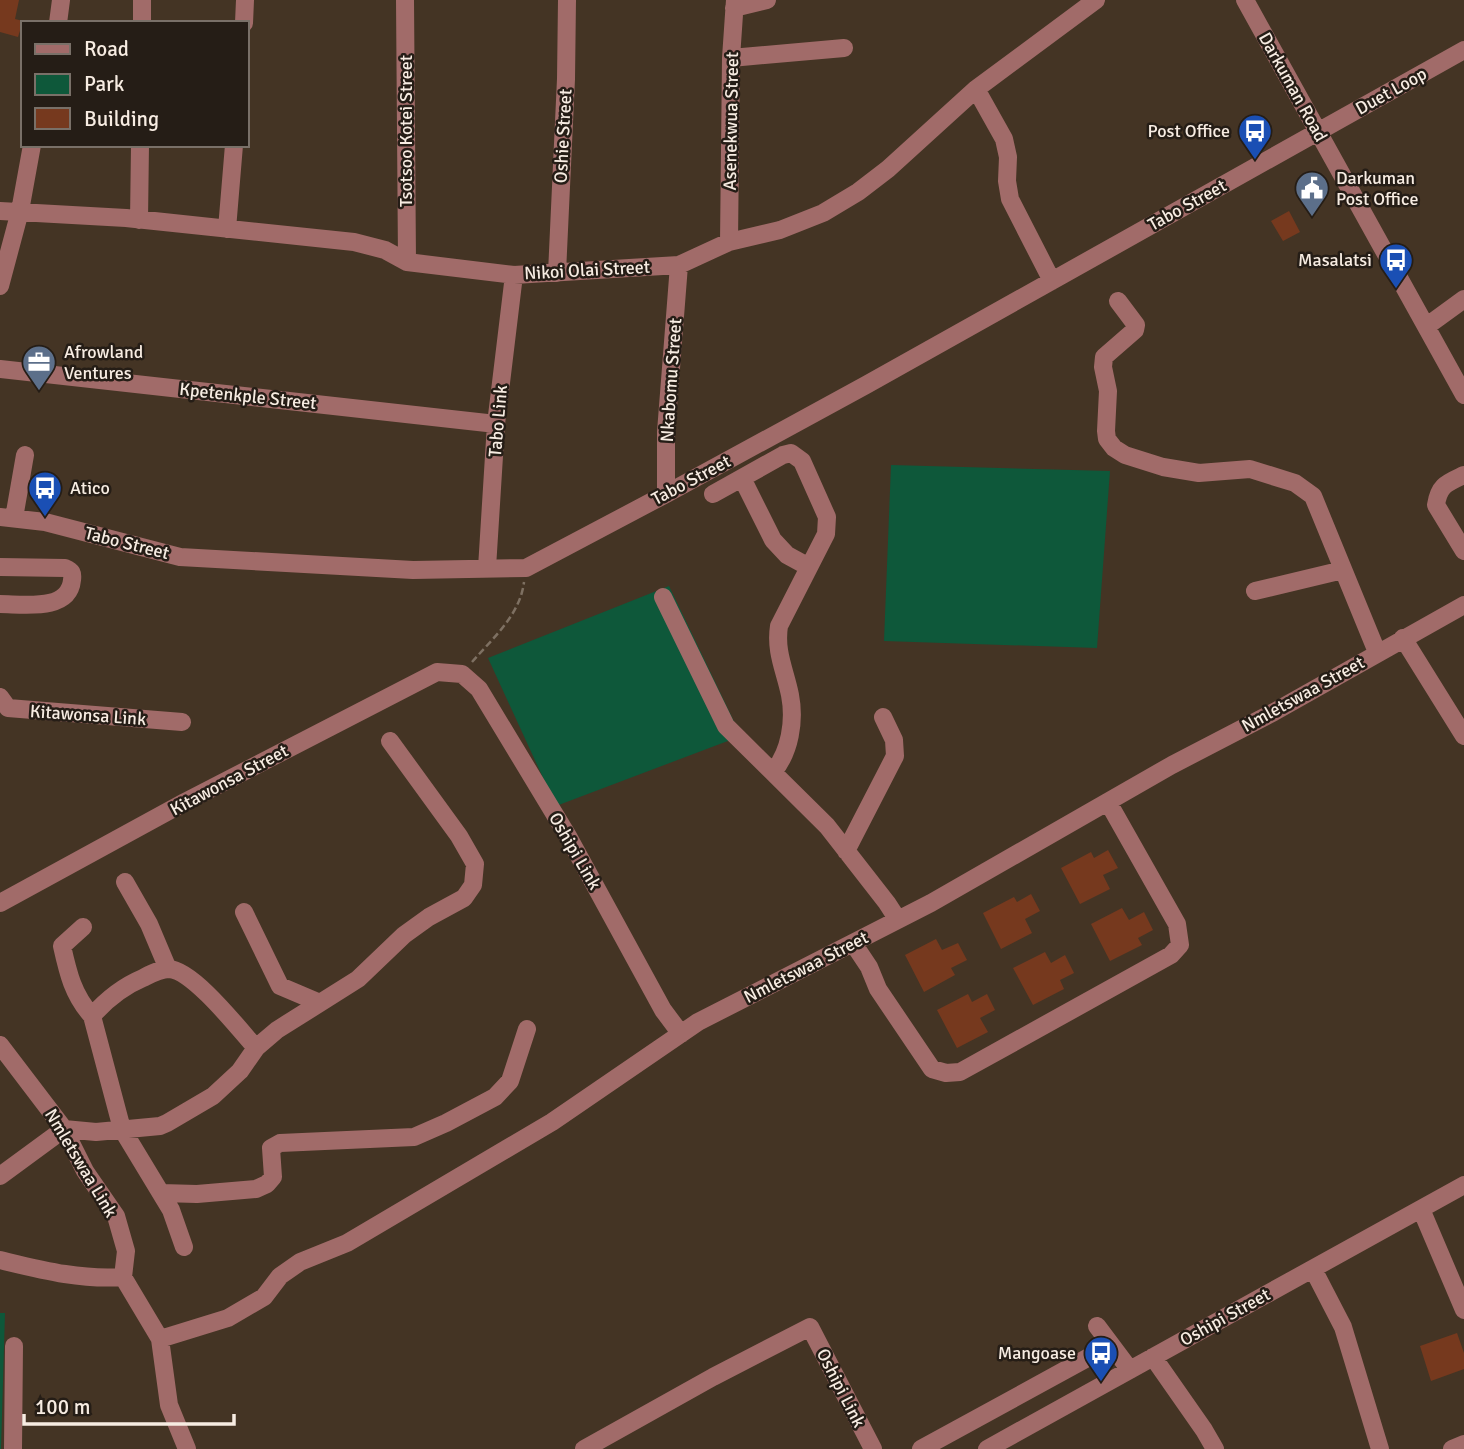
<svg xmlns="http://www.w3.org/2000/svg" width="1464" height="1449" font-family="Signika,sans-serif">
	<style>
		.green { fill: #0e583a }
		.building { fill: #76391e }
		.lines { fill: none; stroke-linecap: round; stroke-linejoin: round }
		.path { stroke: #7e7062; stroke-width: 2.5; stroke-dasharray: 7 3.5; stroke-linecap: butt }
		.minor { stroke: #a16b69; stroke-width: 18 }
		.labels { text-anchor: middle; stroke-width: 5; stroke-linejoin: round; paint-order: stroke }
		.street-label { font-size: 18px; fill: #f7ece2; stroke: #251d16 }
		.poi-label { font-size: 18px; fill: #f7ece2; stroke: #251d16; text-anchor: end }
	</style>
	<rect width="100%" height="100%" fill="#443424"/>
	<path class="green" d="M 891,465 L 1110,471 L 1097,648 L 884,641 Z
		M 669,586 L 741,736 L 556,806 L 488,658 Z
		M 0,1313 L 5,1313 L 1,1449 L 0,1449 Z"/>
	<path class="building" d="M 0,0 L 19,0 L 15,19 L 23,21 L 18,37 L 0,32 Z
		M 1289,211 L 1300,232 L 1283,241 L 1271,221 Z
		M 1108,850 L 1118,868 L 1103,875 L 1110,889 L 1080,904 L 1061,868 L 1091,852 L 1094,858 Z
		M 1031,894 L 1040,911 L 1025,919 L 1032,933 L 1001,949 L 983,913 L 1014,897 L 1017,902 Z
		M 1122,908 L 1129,920 L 1144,912 L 1153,930 L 1138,938 L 1142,945 L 1110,961 L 1091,924 Z
		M 936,939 L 942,950 L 958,943 L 967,960 L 951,968 L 955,975 L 924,992 L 905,955 Z
		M 1045,952 L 1051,963 L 1065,955 L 1074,973 L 1060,980 L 1064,989 L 1033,1005 L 1013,968 Z
		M 968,994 L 972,1002 L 987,994 L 995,1010 L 980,1018 L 988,1032 L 957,1048 L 937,1010 Z
		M 1457,1333 L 1464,1353 L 1464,1369 L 1431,1381 L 1420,1346 Z"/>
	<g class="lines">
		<path class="path" d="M 472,662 C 493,638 520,615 524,582"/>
		<path class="minor" d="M 405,0 L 407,262
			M 1245,0 L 1464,395
			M 734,8 L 767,0
			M 58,23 L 61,0
			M 142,23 L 142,0
			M 244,23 L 245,0
			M 731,58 L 844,48
			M 976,89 L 1004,139 L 1008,157 L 1007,181 L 1010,199 L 1052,281
			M 0,211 L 126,218 L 354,242 L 385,250 L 407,262 L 514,275 L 679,265 L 729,242 L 780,230 L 823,213 L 858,192 L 888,169 L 976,89 L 1096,0
			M 139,220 L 140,145
			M 227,229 L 234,145
			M 729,242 L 731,58 L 735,0
			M 557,273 L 566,79 L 567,0
			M 0,286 L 20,211 L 32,145
			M 1118,301 L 1136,325 L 1135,330 L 1104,357 L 1103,367 L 1108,391 L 1106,431 L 1107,439 L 1114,448 L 1125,455 L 1163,467 L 1199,473 L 1250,469 L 1295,483 L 1313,496 L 1377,652
			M 1427,326 L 1464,299
			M 0,369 L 496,424
			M 1464,475 C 1447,483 1439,485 1436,505 L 1464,551
			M 742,478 L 773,540 L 787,555 L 809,567
			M 666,494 L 666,432 L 679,265
			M 713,494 L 783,455 L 791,453 L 802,461 L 827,517 L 826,534 L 779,626 C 775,652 785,670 790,695 C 795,721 790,752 773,772
			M 0,517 L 45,522 L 180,557 L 413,570 L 526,568 L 666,494 L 866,385 L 1464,50
			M 14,518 L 25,455
			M 0,567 L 65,568 C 72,571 73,573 72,580 C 69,612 23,604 0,604
			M 487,568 L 496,424 L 514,275
			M 1255,591 L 1343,570
			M 663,597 L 726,726 L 827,826 L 887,903 L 898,920
			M 1403,638 L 1464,736
			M 0,697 L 8,708 L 182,722
			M 846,851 L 895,756 L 894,740 L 883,717
			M 125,882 L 149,924 L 168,969
			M 0,903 L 185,802 L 437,672 L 462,674 L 479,689 L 569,838 L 663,1010 L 681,1034
			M 244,912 L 280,986 L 320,1003
			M 83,927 L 62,946 C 68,973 73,995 92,1016
			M 853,943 L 869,967 L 878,989 L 932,1069 L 946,1073 L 960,1072 L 1171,955 L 1180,945 L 1177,924 L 1108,802
			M 0,1045 L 64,1129 L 85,1171 L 116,1216 L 126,1251 L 123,1277 L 160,1339 L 169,1405 L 187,1449
			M 0,1176 L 64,1129 L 96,1132 L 160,1126 L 167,1123 L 213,1096 L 240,1071 L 256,1048 L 277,1030 L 358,979 L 404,935 L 429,917 L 464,898 L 473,885 L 475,864 L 459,836 L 390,741
			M 161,1193 L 197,1194 L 256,1189 L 267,1184 L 273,1177 L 271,1148 L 280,1143 L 414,1137 L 446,1123 L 495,1097 L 510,1081 L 527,1029
			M 1421,1209 L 1464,1310
			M 184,1247 L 171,1210 L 122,1129 L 92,1016 C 106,1000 124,986 143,978 C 151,974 160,969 169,969 C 193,970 239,1029 256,1048
			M 0,1260 C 42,1270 80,1280 123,1277
			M 1313,1269 L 1343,1327 L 1380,1449
			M 1097,1326 L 1130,1370
			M 160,1339 L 228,1318 L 264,1297 L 280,1276 L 300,1262 L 347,1243 L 552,1122 L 698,1022 L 931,903 L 1172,765 L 1274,712 L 1464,605
			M 1153,1357 L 1204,1430 L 1215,1449
			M 13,1449 L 14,1346
			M 584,1449 L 713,1377 L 810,1327 L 873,1449
			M 921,1449 L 1111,1345
			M 987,1449 L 1464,1185
			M 1452,1449 L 1464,1444"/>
	</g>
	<defs>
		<g id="bus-pin" transform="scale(1.75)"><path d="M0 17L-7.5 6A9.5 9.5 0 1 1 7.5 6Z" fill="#1a4fb4" stroke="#251d16"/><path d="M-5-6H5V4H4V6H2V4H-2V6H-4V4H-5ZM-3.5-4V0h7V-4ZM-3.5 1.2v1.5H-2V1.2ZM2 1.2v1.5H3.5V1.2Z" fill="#fff"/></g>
		<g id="civic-pin" transform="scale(1.75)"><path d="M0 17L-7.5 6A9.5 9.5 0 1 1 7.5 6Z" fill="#5c6f8a" stroke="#251d16"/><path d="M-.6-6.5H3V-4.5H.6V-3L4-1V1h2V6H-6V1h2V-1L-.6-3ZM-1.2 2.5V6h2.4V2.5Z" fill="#fff"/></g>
		<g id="office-pin" transform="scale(1.75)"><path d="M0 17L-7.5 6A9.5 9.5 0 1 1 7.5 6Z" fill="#5c6f8a" stroke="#251d16"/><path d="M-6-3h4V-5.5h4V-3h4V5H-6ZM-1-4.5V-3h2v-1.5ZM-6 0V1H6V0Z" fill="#fff"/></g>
	</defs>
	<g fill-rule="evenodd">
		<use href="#bus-pin" x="1255" y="131"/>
		<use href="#civic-pin" x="1312" y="188"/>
		<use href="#bus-pin" x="1396" y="260"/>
		<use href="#office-pin" x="39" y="362"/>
		<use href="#bus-pin" x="45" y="488"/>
		<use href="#bus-pin" x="1101" y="1353"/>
	</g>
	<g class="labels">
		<g class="street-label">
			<text transform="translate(1293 87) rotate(61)" y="6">Darkuman Road</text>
			<text transform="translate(1391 91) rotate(-29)" y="6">Duet Loop</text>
			<text transform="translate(731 121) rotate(-89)" y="6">Asenekwua Street</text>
			<text transform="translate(406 131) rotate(-90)" y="6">Tsotsoo Kotei Street</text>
			<text transform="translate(563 136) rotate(-87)" y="6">Oshie Street</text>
			<text transform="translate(1187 205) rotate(-29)" y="6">Tabo Street</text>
			<text transform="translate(587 270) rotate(-3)" y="6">Nikoi Olai Street</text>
			<text transform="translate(671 380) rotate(-86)" y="6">Nkabomu Street</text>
			<text transform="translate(248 396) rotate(6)" y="6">Kpetenkple Street</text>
			<text transform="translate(498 421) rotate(-85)" y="6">Tabo Link</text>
			<text transform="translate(691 480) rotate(-28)" y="6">Tabo Street</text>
			<text transform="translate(127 543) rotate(14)" y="6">Tabo Street</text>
			<text transform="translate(1303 694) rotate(-29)" y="6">Nmletswaa Street</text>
			<text transform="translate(88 715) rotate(4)" y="6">Kitawonsa Link</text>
			<text transform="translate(229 780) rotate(-28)" y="6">Kitawonsa Street</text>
			<text transform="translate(575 851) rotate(60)" y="6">Oshipi Link</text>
			<text transform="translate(806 967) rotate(-27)" y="6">Nmletswaa Street</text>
			<text transform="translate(81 1163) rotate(59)" y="6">Nmletswaa Link</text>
			<text transform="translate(1225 1317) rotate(-29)" y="6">Oshipi Street</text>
			<text transform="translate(841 1388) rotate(63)" y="6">Oshipi Link</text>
		</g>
		<g class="poi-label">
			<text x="1230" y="137">Post Office</text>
			<text x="1336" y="184" text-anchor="start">Darkuman<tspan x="1336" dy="21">Post Office</tspan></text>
			<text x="1372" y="266">Masalatsi</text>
			<text x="64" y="358" text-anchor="start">Afrowland<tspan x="64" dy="21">Ventures</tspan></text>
			<text x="70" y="494" text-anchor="start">Atico</text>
			<text x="1076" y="1359">Mangoase</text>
		</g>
	</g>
	<rect x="21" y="21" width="228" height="126" fill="#251d16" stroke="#797068" stroke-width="2"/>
	<rect x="35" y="44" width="35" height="10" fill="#a16b69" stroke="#797068" stroke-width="2"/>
	<text x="84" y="56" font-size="21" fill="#f7ece2">Road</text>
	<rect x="35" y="74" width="35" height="21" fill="#0e583a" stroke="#797068" stroke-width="2"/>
	<text x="84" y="91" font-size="21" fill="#f7ece2">Park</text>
	<rect x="35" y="108" width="35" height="21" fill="#76391e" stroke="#797068" stroke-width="2"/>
	<text x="84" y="126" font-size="21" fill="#f7ece2">Building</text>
	<path d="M24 1414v10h210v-10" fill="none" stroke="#f7ece2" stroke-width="3.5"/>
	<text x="35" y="1414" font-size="21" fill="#f7ece2" stroke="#251d16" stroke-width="5" paint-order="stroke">100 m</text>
</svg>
